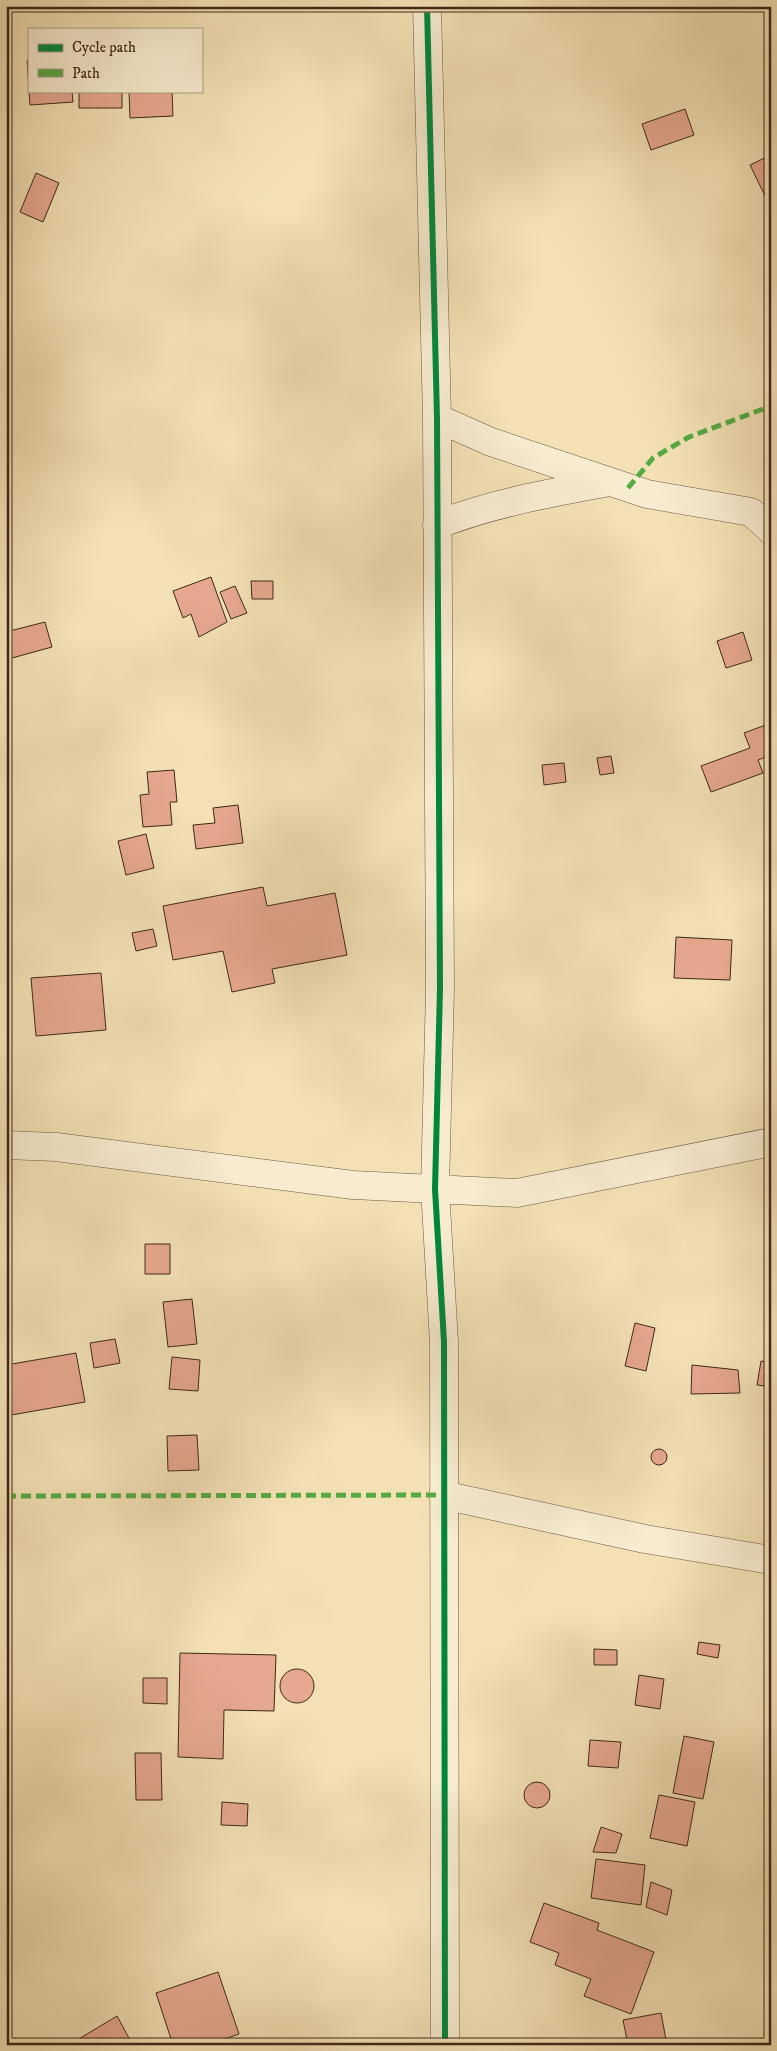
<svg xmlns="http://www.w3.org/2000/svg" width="777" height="2051" font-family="'IM FELL DW Pica',serif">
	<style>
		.building { fill: #e6a88f; stroke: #3e281a }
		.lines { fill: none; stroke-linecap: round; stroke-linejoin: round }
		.minor-casing { stroke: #6b5641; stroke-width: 29 }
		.minor { stroke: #f7eccf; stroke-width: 28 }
		.quiet { stroke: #55aa42; stroke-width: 5; stroke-dasharray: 10 5; stroke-linecap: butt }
		.cycleway-casing { stroke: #f7eccf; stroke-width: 9 }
		.cycleway { stroke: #00873e; stroke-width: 6 }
	</style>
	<rect width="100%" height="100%" fill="#f3e1b5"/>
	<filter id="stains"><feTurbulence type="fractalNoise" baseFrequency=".004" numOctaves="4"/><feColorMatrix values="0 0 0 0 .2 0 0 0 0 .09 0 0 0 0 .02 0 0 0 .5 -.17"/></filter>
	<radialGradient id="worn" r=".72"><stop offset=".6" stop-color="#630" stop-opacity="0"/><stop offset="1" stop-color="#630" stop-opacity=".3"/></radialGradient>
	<path class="building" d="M 44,6 L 131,6 L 131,11 L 44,9 Z
		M 27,60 L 29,60 L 29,89 Z
		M 29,91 L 72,91 L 73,102 L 30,105 Z
		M 79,91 L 122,91 L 122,108 L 79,108 Z
		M 129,91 L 172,91 L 173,116 L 130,118 Z
		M 685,109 L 694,135 L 651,150 L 642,124 Z
		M 771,155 L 771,198 L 767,200 L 750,165 Z
		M 36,173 L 59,183 L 43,222 L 20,212 Z
		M 211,577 L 227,622 L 199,637 L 191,614 L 183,618 L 173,591 Z
		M 251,581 L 273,581 L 273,599 L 252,599 Z
		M 235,586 L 247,613 L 231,619 L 220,592 Z
		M 45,622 L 52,647 L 12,658 L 6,632 Z
		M 743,632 L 752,660 L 726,668 L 717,641 Z
		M 771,723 L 771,755 L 758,760 L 763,773 L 711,792 L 701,766 L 750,748 L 744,733 Z
		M 611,756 L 614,773 L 600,775 L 597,758 Z
		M 564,763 L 566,782 L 544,785 L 542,765 Z
		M 174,770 L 177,802 L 170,802 L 172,825 L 143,827 L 140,795 L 149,794 L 147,772 Z
		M 238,805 L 243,843 L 196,849 L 193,825 L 215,823 L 213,808 Z
		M 146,834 L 154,868 L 126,875 L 118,841 Z
		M 263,887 L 267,906 L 335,893 L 347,955 L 272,969 L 275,983 L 232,992 L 223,951 L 173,960 L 163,906 Z
		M 771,907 L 771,923 L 766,909 Z
		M 153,929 L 157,946 L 136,951 L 132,933 Z
		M 676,937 L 732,940 L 730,980 L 674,978 Z
		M 101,973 L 106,1030 L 36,1036 L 31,978 Z
		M 145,1244 L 170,1244 L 170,1274 L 145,1274 Z
		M 192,1299 L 197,1344 L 168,1347 L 163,1302 Z
		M 635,1323 L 655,1328 L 646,1371 L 625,1366 Z
		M 115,1339 L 120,1363 L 94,1368 L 90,1343 Z
		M 76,1353 L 85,1402 L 6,1416 L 6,1365 Z
		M 172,1357 L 200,1360 L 198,1391 L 169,1389 Z
		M 761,1361 L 771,1363 L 771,1387 L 757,1385 Z
		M 692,1365 L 738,1370 L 740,1393 L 691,1394 Z
		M 197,1435 L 199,1470 L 168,1471 L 167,1436 Z
		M651 1457a8 8 0 1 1 16 0a8 8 0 1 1-16 0Z
		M 699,1642 L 720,1645 L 718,1658 L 697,1654 Z
		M 594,1649 L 617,1650 L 617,1665 L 594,1665 Z
		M 180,1653 L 276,1655 L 274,1711 L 224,1710 L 223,1759 L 178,1757 Z
		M280 1686a17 17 0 1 1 34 0a17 17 0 1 1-34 0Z
		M 639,1675 L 664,1679 L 660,1709 L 635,1705 Z
		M 143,1678 L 167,1678 L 167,1704 L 143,1703 Z
		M 684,1736 L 714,1742 L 703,1799 L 673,1793 Z
		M 590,1740 L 621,1742 L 618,1768 L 588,1766 Z
		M 135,1753 L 161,1753 L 162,1800 L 136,1800 Z
		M524 1795a13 13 0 1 1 26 0a13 13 0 1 1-26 0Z
		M 659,1795 L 695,1802 L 687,1846 L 650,1838 Z
		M 222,1802 L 248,1804 L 247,1826 L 221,1825 Z
		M 601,1827 L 622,1834 L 616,1853 L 593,1852 Z
		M 596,1859 L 645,1865 L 641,1905 L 591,1898 Z
		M 651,1882 L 672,1890 L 667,1915 L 646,1907 Z
		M 544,1903 L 599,1923 L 597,1930 L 654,1952 L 631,2014 L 584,1996 L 591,1979 L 555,1965 L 559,1953 L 530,1942 Z
		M 218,1972 L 239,2034 L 207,2045 L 173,2045 L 156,1993 Z
		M 661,2013 L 667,2045 L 628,2045 L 623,2020 Z
		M 117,2016 L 130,2040 L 122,2045 L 80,2045 L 77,2040 Z"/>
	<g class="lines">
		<g class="minor-casing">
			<path id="minor" d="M 427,6 L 437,418 L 440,989 L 435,1189 L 444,1342 L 445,2045
				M 437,418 L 491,442 L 647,494 L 751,512 L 771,530
				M 437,525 C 492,503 551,493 609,482
				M 6,1145 L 56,1147 L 353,1185 L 517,1193 L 771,1142
				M 443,1495 L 645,1539 L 771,1560"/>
		</g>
		<use href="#minor" class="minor"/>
		<path class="quiet" d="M 628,488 L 653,458 L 689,437 L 771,406
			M 6,1496 L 443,1495"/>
		<g class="cycleway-casing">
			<path id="cycleway" d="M 427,6 L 437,418 L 440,989 L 435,1189 L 444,1342 L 445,2045"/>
		</g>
		<use href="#cycleway" class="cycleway"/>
	</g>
	<rect width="777" height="2051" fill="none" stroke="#f3e1b5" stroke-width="25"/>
	<rect x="8" y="8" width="762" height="2036" fill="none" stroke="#3e281a" stroke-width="2.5"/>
	<rect x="12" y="12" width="752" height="2026" fill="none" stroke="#3e281a"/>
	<rect x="28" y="28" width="175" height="65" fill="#f7eccf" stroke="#ad9e87"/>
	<rect x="38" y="44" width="25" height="8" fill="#00873e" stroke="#ad9e87"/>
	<text x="72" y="52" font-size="15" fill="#3e281a">Cycle path</text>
	<rect x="38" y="69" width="25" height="8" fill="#55aa42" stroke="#ad9e87"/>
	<text x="72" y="78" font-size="15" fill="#3e281a">Path</text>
	<rect width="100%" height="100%" filter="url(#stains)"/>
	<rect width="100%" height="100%" fill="url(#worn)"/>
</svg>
